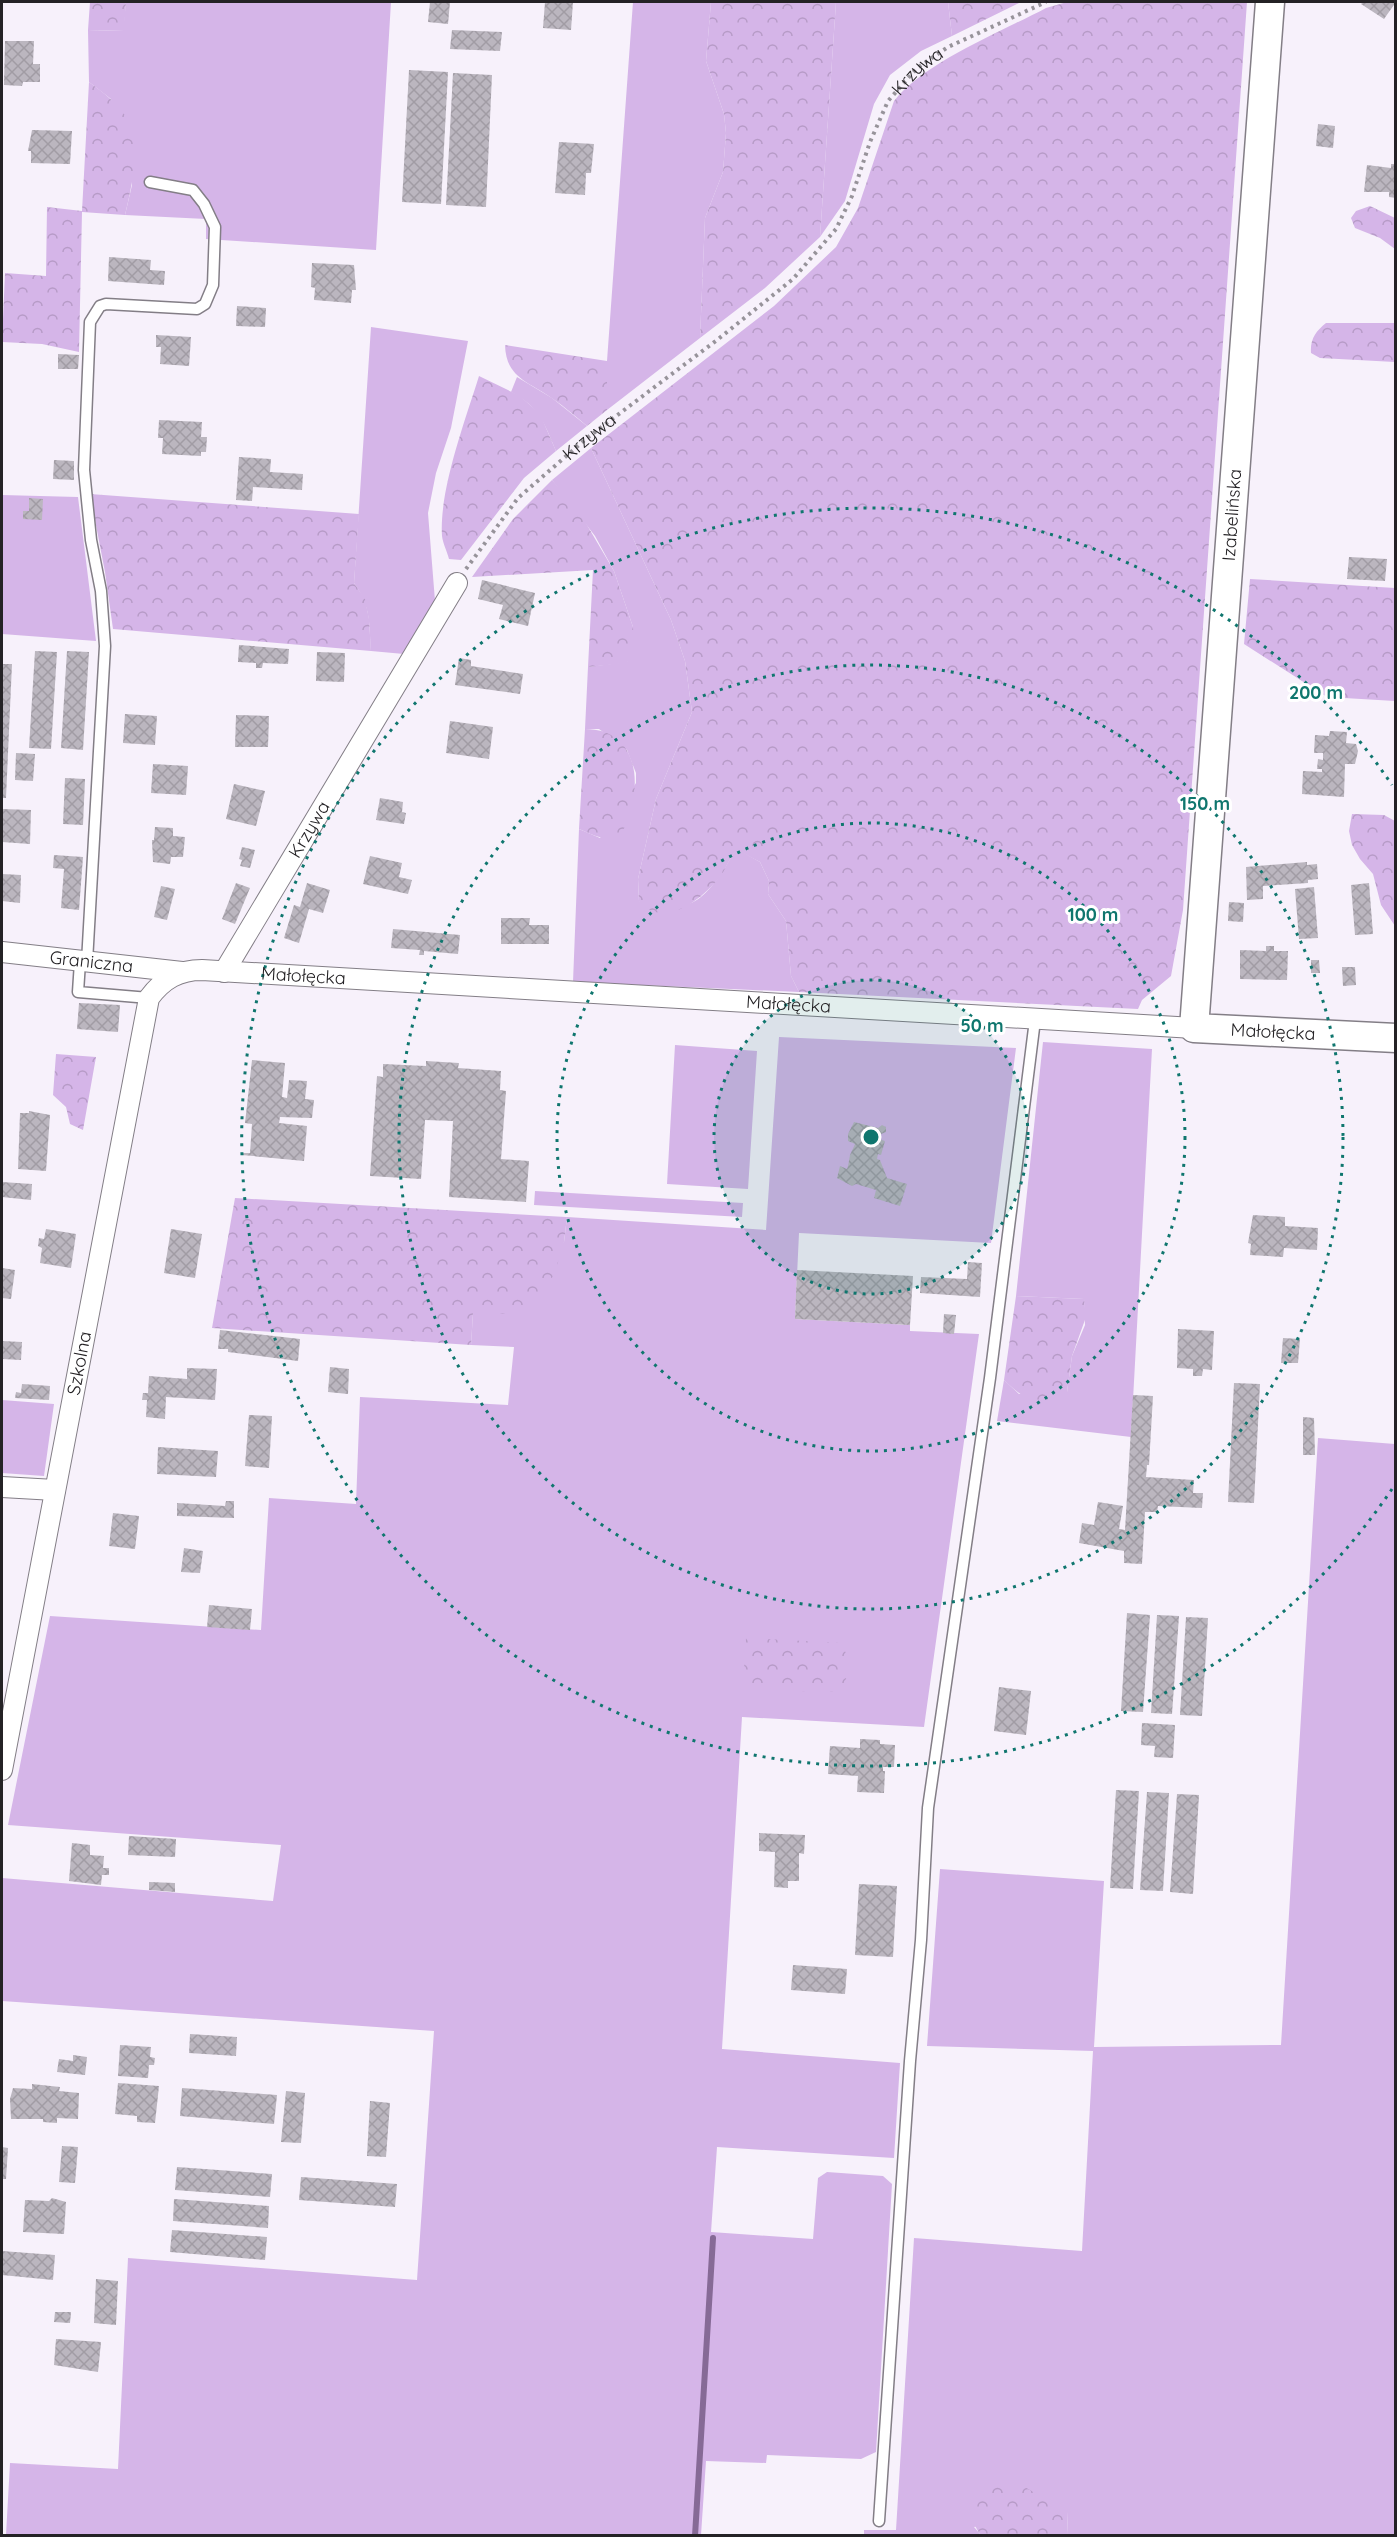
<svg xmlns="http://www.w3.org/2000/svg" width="1397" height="2537" font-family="Quicksand,sans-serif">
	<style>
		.grass { fill: #d5b5e8 }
		.forest { fill: url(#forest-crowns) }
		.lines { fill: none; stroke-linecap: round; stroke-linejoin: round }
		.stream { stroke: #866a96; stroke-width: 6 }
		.building { fill: url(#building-cross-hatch) }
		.lane-casing { stroke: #837e86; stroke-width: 13 }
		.street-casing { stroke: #837e86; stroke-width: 22 }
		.secondary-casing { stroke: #837e86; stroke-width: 31 }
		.path { stroke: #97939a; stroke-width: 4; stroke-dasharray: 3 4.5; stroke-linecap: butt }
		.lane { stroke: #fff; stroke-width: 10 }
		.street { stroke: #fff; stroke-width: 20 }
		.secondary { stroke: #fff; stroke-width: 28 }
		.ring { fill: none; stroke: #0f766e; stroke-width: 3; stroke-dasharray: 3 6 }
		.labels { text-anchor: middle; stroke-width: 6; stroke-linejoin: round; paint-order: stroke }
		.street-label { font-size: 18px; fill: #242225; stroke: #fff }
		.centre { fill: #0f766e; stroke: #fff; stroke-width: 3 }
		.ring-label { font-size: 18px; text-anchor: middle; font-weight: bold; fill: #0f766e; stroke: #fff; stroke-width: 6; stroke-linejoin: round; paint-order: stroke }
	</style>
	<defs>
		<pattern id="forest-crowns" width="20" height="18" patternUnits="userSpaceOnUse" patternTransform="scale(1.5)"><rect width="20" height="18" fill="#d5b5e8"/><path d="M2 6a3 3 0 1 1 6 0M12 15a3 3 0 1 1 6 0" fill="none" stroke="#b79bc7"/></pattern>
		<pattern id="building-cross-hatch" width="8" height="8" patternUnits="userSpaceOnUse" patternTransform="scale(1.5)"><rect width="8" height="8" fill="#bbb6bf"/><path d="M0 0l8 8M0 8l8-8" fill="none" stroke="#a19ca4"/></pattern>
	</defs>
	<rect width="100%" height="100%" fill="#f7f1fb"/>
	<path class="grass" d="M 126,2 L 391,2 L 376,250 L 206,239 L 206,219 L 125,215 L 132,185 L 111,99 L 89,82 L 88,30 L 123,31 Z
		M 633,2 L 711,2 L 706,61 L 724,114 L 726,133 L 723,172 L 705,218 L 700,338 L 607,410 L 607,361 Z
		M 836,2 L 948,2 L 952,36 L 921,51 L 890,75 L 874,104 L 845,201 L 820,237 Z
		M 371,327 L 468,341 L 451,428 L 436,473 L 428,513 L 435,601 L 404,654 L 371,651 C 369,622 371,607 354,583 Z
		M 517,377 L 552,398 L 587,426 L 556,451 C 545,425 539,406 511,392 Z
		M 591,448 L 671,620 L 685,661 L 692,712 L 656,799 L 638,879 L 639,901 C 683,907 692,914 721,874 C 727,866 730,857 737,849 L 760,862 L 769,881 L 768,894 L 786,921 L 791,976 L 799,992 L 573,982 L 579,829 L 600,838 L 636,783 L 636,773 L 627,750 L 599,729 L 585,729 L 588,667 L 627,662 L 633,627 L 614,571 L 595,536 L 552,480 Z
		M 2,495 L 78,497 L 96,641 L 2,634 Z
		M 779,1037 L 1016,1048 L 991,1243 L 799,1233 L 795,1319 L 910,1325 L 910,1331 L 979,1334 L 924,1727 L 742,1717 L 722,2049 L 900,2063 L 894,2158 L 717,2147 L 711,2232 L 813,2239 L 818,2178 L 827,2172 L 883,2176 L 892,2184 L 876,2452 L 861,2459 L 767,2455 L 766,2463 L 706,2461 L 701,2535 L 6,2535 L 10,2463 L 118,2469 L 128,2258 L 417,2280 L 434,2031 L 2,2001 L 2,1878 L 273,1901 L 281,1845 L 8,1825 L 50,1616 L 261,1630 L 269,1498 L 356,1504 L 360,1397 L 508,1405 L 514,1347 L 471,1345 L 473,1313 L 564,1242 L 567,1217 L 766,1230 Z
		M 1043,1042 L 1152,1049 L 1131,1437 L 997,1421 L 1004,1380 L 1019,1394 L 1067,1392 L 1072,1356 L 1085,1325 L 1084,1299 L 1016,1296 Z
		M 675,1045 L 757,1051 L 748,1189 L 667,1184 Z
		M 535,1191 L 743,1203 L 742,1217 L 534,1205 Z
		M 2,1400 L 54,1404 L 44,1476 L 2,1473 Z
		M 1318,1438 L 1395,1444 L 1395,2535 L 1067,2535 L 1068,2512 L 974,2527 L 981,2535 L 864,2536 L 864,2530 L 896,2530 L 914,2238 L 1082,2251 L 1093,2051 L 927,2046 L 940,1869 L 1104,1881 L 1094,2047 L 1281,2045 Z"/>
	<path class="forest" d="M 90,2 L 126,2 L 124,31 L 88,30 Z
		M 711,2 L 836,2 L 820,237 L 765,288 L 700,338 L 705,218 L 723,172 L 726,133 L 724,114 L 706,61 Z
		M 948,2 L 1021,2 L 952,36 Z
		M 1067,2 L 1247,2 L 1183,910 L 1171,976 L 1142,1000 L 1138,1009 L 799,992 L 791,976 L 786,921 L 768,894 L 769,881 L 760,862 L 737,850 C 730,857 727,866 722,874 C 708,893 676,922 650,910 C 646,908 642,903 639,901 L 638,879 L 656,799 L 692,712 L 685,661 L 671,620 L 591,448 L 774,306 L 836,247 L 858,208 L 894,101 C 925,62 1001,32 1046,8 Z
		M 89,82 C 104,93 120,105 129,122 C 141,145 131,191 125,215 L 82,212 L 79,352 L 42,344 L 2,342 L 5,273 L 46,276 L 47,207 L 82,211 Z
		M 1370,206 L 1395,218 L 1395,249 L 1380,238 L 1355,228 L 1351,218 L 1356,211 Z
		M 1326,323 L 1395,323 L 1395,362 L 1320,358 L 1311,353 C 1310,339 1316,331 1326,323 Z
		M 505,345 L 607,361 L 607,410 L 587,426 C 576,417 565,407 553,399 C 530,382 506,379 505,345 Z
		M 479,376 L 520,396 L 540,414 L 556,451 L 524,478 L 461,560 L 449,559 C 447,551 443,544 442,536 C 439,490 465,421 479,376 Z
		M 552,480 L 577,508 L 614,571 L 633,627 L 634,647 L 627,663 L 588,667 L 593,570 L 472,577 L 513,519 Z
		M 90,494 L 359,514 L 354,583 L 365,599 L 369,619 L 371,651 L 113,629 L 105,572 Z
		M 1250,579 L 1395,588 L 1395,701 L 1327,697 L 1244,644 Z
		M 585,729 C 627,729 640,764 633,801 C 631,817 628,832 610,837 C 600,840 589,833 579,829 Z
		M 1352,814 L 1384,815 L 1395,821 L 1395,926 L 1381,905 L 1373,874 L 1360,859 L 1352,845 L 1349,831 Z
		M 56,1054 L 96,1057 L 83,1130 L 70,1124 L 66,1107 L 53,1095 Z
		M 235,1198 L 566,1217 L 567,1217 L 564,1242 L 554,1275 L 525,1314 L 473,1313 L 471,1345 L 212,1328 Z
		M 1016,1296 L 1084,1299 L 1086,1317 L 1072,1356 L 1067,1392 L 1054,1405 C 1032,1403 1019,1395 1004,1380 Z
		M 746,1638 L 842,1643 C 850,1663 852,1671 840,1690 L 821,1693 L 743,1685 Z
		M 993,2481 L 1023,2486 L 1068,2512 L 1067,2535 L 981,2535 C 968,2520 973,2504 980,2487 Z"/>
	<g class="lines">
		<path class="stream" d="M 695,2536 L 713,2238"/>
	</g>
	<path class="building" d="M 430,2 L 450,2 L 448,24 L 428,22 Z
		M 545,2 L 573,2 L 571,30 L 543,28 Z
		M 1363,2 L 1396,2 L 1384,19 L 1361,4 Z
		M 452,30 L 502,32 L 500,51 L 450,49 Z
		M 5,41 L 34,41 L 33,64 L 40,64 L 40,82 L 23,82 L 22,86 L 4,85 Z
		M 409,70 L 448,72 L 441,204 L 402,202 Z
		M 453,73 L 492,75 L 486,207 L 446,205 Z
		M 1318,124 L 1335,126 L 1333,148 L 1316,146 Z
		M 32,130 L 72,131 L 70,164 L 31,163 L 31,151 L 28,151 Z
		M 559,142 L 594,144 L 591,173 L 586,173 L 585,195 L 555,193 Z
		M 1391,164 L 1396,164 L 1396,198 L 1389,197 L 1389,192 L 1364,192 L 1367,165 L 1391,168 Z
		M 109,257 L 151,260 L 150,270 L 165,271 L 164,285 L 108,281 Z
		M 312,263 L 354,265 L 356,290 L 352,290 L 351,303 L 314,300 L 315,288 L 311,287 Z
		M 237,306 L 266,308 L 265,327 L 236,326 Z
		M 156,335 L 191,337 L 189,366 L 160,364 L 161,347 L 156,347 Z
		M 58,354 L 79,355 L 78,369 L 58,369 Z
		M 159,420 L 202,422 L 201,437 L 207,437 L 206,452 L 201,452 L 201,456 L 162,454 L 163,438 L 158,438 Z
		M 239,457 L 271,459 L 270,472 L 303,474 L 302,490 L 253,487 L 252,501 L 236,500 Z
		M 54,460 L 74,461 L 74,480 L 53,479 Z
		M 29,498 L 43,499 L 42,520 L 23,519 L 23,511 L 29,511 Z
		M 1349,557 L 1387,559 L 1385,581 L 1347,579 Z
		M 482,580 L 535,593 L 528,626 L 499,619 L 503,605 L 478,599 Z
		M 239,645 L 289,649 L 288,664 L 263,663 L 262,668 L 256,668 L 256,663 L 238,662 Z
		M 35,651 L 57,652 L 51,749 L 29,748 Z
		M 67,651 L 89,652 L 83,750 L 61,748 Z
		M 317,652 L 345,653 L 344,682 L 316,681 Z
		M 459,658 L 471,660 L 471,666 L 523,674 L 520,694 L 455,685 Z
		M 2,664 L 12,664 L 6,798 L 2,798 Z
		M 125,714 L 157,716 L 155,745 L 123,743 Z
		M 236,715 L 269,716 L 268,747 L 235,747 Z
		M 450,721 L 493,727 L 489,759 L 446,753 Z
		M 1330,731 L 1347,732 L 1346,743 L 1356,744 L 1358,751 L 1355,764 L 1345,764 L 1344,797 L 1302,794 L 1303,771 L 1322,772 L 1322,769 L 1317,769 L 1318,759 L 1323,760 L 1323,753 L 1314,753 L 1315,735 L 1329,736 Z
		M 16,753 L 35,754 L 33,781 L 15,780 Z
		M 153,764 L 188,766 L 186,795 L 151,793 Z
		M 65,778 L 85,779 L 83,825 L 63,824 Z
		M 234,784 L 265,791 L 256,826 L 226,819 Z
		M 380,798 L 403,802 L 402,812 L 406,813 L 404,824 L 376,820 Z
		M 2,809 L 31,810 L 30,844 L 2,842 Z
		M 155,827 L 173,828 L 173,836 L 185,837 L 183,857 L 171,857 L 170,864 L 153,862 L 152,840 L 154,840 Z
		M 242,847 L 255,850 L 250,868 L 240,866 L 242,860 L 239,859 Z
		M 54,855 L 83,857 L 79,910 L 61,908 L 64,869 L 53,868 Z
		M 370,856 L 402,863 L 399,877 L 412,880 L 408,894 L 363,884 Z
		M 1307,862 L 1307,865 L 1317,864 L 1318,879 L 1308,880 L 1308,883 L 1263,886 L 1263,899 L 1247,900 L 1246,867 Z
		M 2,874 L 21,875 L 20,903 L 2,901 Z
		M 236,883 L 250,888 L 235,924 L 222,919 Z
		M 307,883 L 330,890 L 323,913 L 309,909 L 299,943 L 284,938 L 294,905 L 300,907 Z
		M 1369,883 L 1373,934 L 1355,935 L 1351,885 Z
		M 161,886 L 175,889 L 167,920 L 154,917 Z
		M 1314,887 L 1318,938 L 1299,939 L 1295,889 Z
		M 1229,902 L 1244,903 L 1243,922 L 1228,921 Z
		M 501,918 L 530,918 L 529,925 L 549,925 L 549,944 L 501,944 Z
		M 393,929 L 460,935 L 458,954 L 424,951 L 424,955 L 419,955 L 420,950 L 391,948 Z
		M 1266,946 L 1274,946 L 1274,951 L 1288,951 L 1287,980 L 1240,979 L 1240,950 L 1266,951 Z
		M 1311,960 L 1319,960 L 1320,973 L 1311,973 Z
		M 1342,967 L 1355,967 L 1356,985 L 1343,986 Z
		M 79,1003 L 120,1005 L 118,1032 L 77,1029 Z
		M 252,1060 L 285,1063 L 282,1097 L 287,1098 L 289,1080 L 307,1081 L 305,1099 L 314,1100 L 312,1118 L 280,1117 L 279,1123 L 307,1126 L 304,1161 L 242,1155 L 242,1153 L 250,1153 L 252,1124 L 245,1123 Z
		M 426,1061 L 459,1063 L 458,1068 L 501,1071 L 500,1090 L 506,1091 L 501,1159 L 529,1161 L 526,1202 L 449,1197 L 453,1121 L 425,1120 L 421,1179 L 370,1176 L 377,1076 L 383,1077 L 383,1064 L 426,1066 Z
		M 29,1111 L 50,1115 L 46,1171 L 18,1169 L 20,1113 L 29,1113 Z
		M 854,1122 L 878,1128 L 882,1125 L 886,1127 L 886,1132 L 881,1134 L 879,1139 L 885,1141 L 881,1155 L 878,1154 L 877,1159 L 880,1160 L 887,1178 L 907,1184 L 900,1206 L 874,1198 L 876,1190 L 856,1184 L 852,1186 L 837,1178 L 840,1166 L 847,1169 L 848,1166 L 850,1155 L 855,1144 L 848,1141 L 848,1134 Z
		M 2,1182 L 32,1184 L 31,1200 L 2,1197 Z
		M 1253,1215 L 1285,1217 L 1285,1226 L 1318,1228 L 1317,1250 L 1284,1248 L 1283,1257 L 1250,1255 L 1251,1244 L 1248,1243 Z
		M 46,1229 L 76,1234 L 71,1268 L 40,1263 L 42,1248 L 38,1246 L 39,1238 L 44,1239 Z
		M 171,1229 L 202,1234 L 195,1278 L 164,1273 Z
		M 968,1262 L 982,1263 L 980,1297 L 920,1293 L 921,1277 L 967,1279 Z
		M 2,1268 L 15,1270 L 11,1299 L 2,1298 Z
		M 797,1270 L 913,1276 L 910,1325 L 795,1319 Z
		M 944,1314 L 956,1315 L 954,1334 L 943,1333 Z
		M 1178,1329 L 1214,1331 L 1212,1370 L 1203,1369 L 1202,1376 L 1193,1376 L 1193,1369 L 1177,1368 Z
		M 220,1330 L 300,1339 L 298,1361 L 228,1352 L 228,1349 L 218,1349 Z
		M 1283,1338 L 1300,1339 L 1298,1363 L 1281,1363 Z
		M 2,1341 L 22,1342 L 21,1360 L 2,1359 Z
		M 330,1367 L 349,1369 L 348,1394 L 328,1392 Z
		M 187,1368 L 217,1369 L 215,1400 L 166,1397 L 165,1419 L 146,1417 L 147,1400 L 142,1400 L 143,1393 L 148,1393 L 149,1376 L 187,1379 Z
		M 1234,1383 L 1260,1384 L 1254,1503 L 1228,1502 Z
		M 22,1384 L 50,1386 L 49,1400 L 15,1398 L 16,1392 L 21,1393 Z
		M 1133,1395 L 1153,1396 L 1149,1465 L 1147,1465 L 1146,1477 L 1194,1480 L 1193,1493 L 1203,1493 L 1202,1508 L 1158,1506 L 1157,1512 L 1145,1512 L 1142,1564 L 1124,1563 L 1124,1551 L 1079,1543 L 1082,1523 L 1094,1525 L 1098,1502 L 1123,1506 L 1119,1529 L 1125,1530 Z
		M 249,1415 L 272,1416 L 269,1468 L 245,1466 Z
		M 1303,1417 L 1314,1418 L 1315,1455 L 1303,1455 Z
		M 158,1447 L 218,1451 L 216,1477 L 157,1474 Z
		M 226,1501 L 234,1501 L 234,1518 L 177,1516 L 177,1503 L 225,1506 Z
		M 113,1513 L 139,1516 L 135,1549 L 109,1546 Z
		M 184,1548 L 203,1551 L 200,1573 L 181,1572 Z
		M 209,1605 L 252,1609 L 250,1630 L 207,1627 Z
		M 1127,1613 L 1150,1615 L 1143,1712 L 1121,1711 Z
		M 1157,1615 L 1179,1616 L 1172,1714 L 1151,1713 Z
		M 1186,1617 L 1208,1618 L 1202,1716 L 1180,1715 Z
		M 999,1687 L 1031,1691 L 1026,1735 L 994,1731 Z
		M 1142,1723 L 1175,1725 L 1173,1758 L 1154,1757 L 1155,1746 L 1141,1745 Z
		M 860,1739 L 880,1740 L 880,1744 L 895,1745 L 894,1767 L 883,1767 L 883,1771 L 885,1771 L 884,1793 L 857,1792 L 858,1776 L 828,1774 L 830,1746 L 860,1748 Z
		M 1116,1790 L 1139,1791 L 1133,1889 L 1110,1888 Z
		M 1147,1792 L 1169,1793 L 1163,1891 L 1140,1890 Z
		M 1177,1794 L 1199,1795 L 1193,1894 L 1170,1892 Z
		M 759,1833 L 805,1835 L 804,1854 L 799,1853 L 799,1881 L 788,1881 L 788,1888 L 774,1887 L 775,1852 L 759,1851 Z
		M 129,1836 L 176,1839 L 175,1857 L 128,1855 Z
		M 72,1843 L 90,1845 L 90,1855 L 104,1856 L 103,1868 L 109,1868 L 109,1875 L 102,1875 L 101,1885 L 69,1881 Z
		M 149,1882 L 175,1883 L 175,1892 L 149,1890 Z
		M 859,1884 L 897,1886 L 893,1957 L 855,1955 Z
		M 793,1965 L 847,1969 L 845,1994 L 791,1990 Z
		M 190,2034 L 237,2037 L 236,2056 L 189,2053 Z
		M 120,2045 L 151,2047 L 150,2057 L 155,2058 L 154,2065 L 149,2065 L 148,2078 L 118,2076 Z
		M 73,2055 L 87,2057 L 85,2075 L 57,2072 L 59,2059 L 73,2061 Z
		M 118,2083 L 159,2086 L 155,2123 L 137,2122 L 137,2116 L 115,2114 Z
		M 32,2084 L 60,2087 L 59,2091 L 79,2093 L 78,2119 L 57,2118 L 57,2123 L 43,2122 L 43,2119 L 11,2119 L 10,2099 L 13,2088 L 32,2089 Z
		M 182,2088 L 277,2095 L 274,2124 L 180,2116 Z
		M 286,2091 L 305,2093 L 301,2143 L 281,2142 Z
		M 370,2101 L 390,2103 L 386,2157 L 367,2156 Z
		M 62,2146 L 78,2147 L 75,2183 L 59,2182 Z
		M 2,2147 L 8,2148 L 6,2179 L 2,2179 Z
		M 177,2167 L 272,2174 L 270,2197 L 175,2190 Z
		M 301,2177 L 397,2184 L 395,2207 L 299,2200 Z
		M 52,2198 L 66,2202 L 64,2234 L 23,2232 L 25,2200 L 49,2201 Z
		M 174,2199 L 269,2206 L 268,2228 L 173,2221 Z
		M 172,2230 L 267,2237 L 265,2260 L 170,2252 Z
		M 2,2251 L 55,2255 L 53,2280 L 2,2275 Z
		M 96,2279 L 118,2281 L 116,2325 L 94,2323 Z
		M 55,2312 L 71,2312 L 70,2323 L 54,2322 Z
		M 56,2339 L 101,2342 L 98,2372 L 54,2365 Z"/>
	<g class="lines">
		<g class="lane-casing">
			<path id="lane" d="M 80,962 L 78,992 L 149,998
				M 87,962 L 105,646 L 101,591 L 91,540 L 84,470 L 90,322 L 100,306 L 106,304 L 197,309 L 205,304 L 213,285 L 215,227 L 204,204 L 193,190 L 150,182
				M 879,2521 L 910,2061 L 921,1940 L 928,1808 L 990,1378 L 1035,1020"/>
		</g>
		<g class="street-casing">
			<g id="street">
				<path id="s2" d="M 2,952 L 182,972"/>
				<path id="s3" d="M 224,972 L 457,583"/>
				<path d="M 2,1487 L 55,1490"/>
				<path id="s4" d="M 2,1770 L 149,998 C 163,979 179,970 202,970 L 1194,1028"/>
			</g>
		</g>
		<g class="secondary-casing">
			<g id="secondary">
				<path id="s5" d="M 1270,2 L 1194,1028 L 1396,1038"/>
			</g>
		</g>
		<path class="path" id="s1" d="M 466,569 L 518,498 L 587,438 L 717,340 L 793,279 L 836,229 L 852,196 L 870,142 L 888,101 L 917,68 L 948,47 L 1046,2"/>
		<use href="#lane" class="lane"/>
		<use href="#street" class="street"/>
		<use href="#secondary" class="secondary"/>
	</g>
	<circle cx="871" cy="1137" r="157" fill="#0f766e" fill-opacity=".12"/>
	<g class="ring">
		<circle cx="871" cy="1137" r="157"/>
		<circle cx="871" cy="1137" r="314"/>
		<circle cx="871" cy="1137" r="472"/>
		<path d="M1392 1489A629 629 0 1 1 1392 785"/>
	</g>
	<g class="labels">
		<g class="street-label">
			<text dy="6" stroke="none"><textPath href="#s1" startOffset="686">Krzywa</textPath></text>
			<text dy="6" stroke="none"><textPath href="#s1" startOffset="182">Krzywa</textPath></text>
			<text transform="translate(1232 515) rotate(-86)" y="6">Izabelińska</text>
			<text dy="6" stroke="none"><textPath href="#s3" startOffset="166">Krzywa</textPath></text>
			<text dy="6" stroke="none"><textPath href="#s2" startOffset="90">Graniczna</textPath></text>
			<text dy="6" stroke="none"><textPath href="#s4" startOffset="950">Małołęcka</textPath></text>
			<text dy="6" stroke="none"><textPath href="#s4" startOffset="1436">Małołęcka</textPath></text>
			<text dy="6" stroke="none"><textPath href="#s5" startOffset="1108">Małołęcka</textPath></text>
			<text dy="6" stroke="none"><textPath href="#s4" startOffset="414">Szkolna</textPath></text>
		</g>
	</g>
	<circle cx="871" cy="1137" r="9" class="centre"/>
	<g class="ring-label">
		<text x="1316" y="699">200 m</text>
		<text x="1205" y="810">150 m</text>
		<text x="1093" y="921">100 m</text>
		<text x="982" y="1032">50 m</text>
	</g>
	<rect width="1397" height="2537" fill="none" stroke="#242225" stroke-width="6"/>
</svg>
